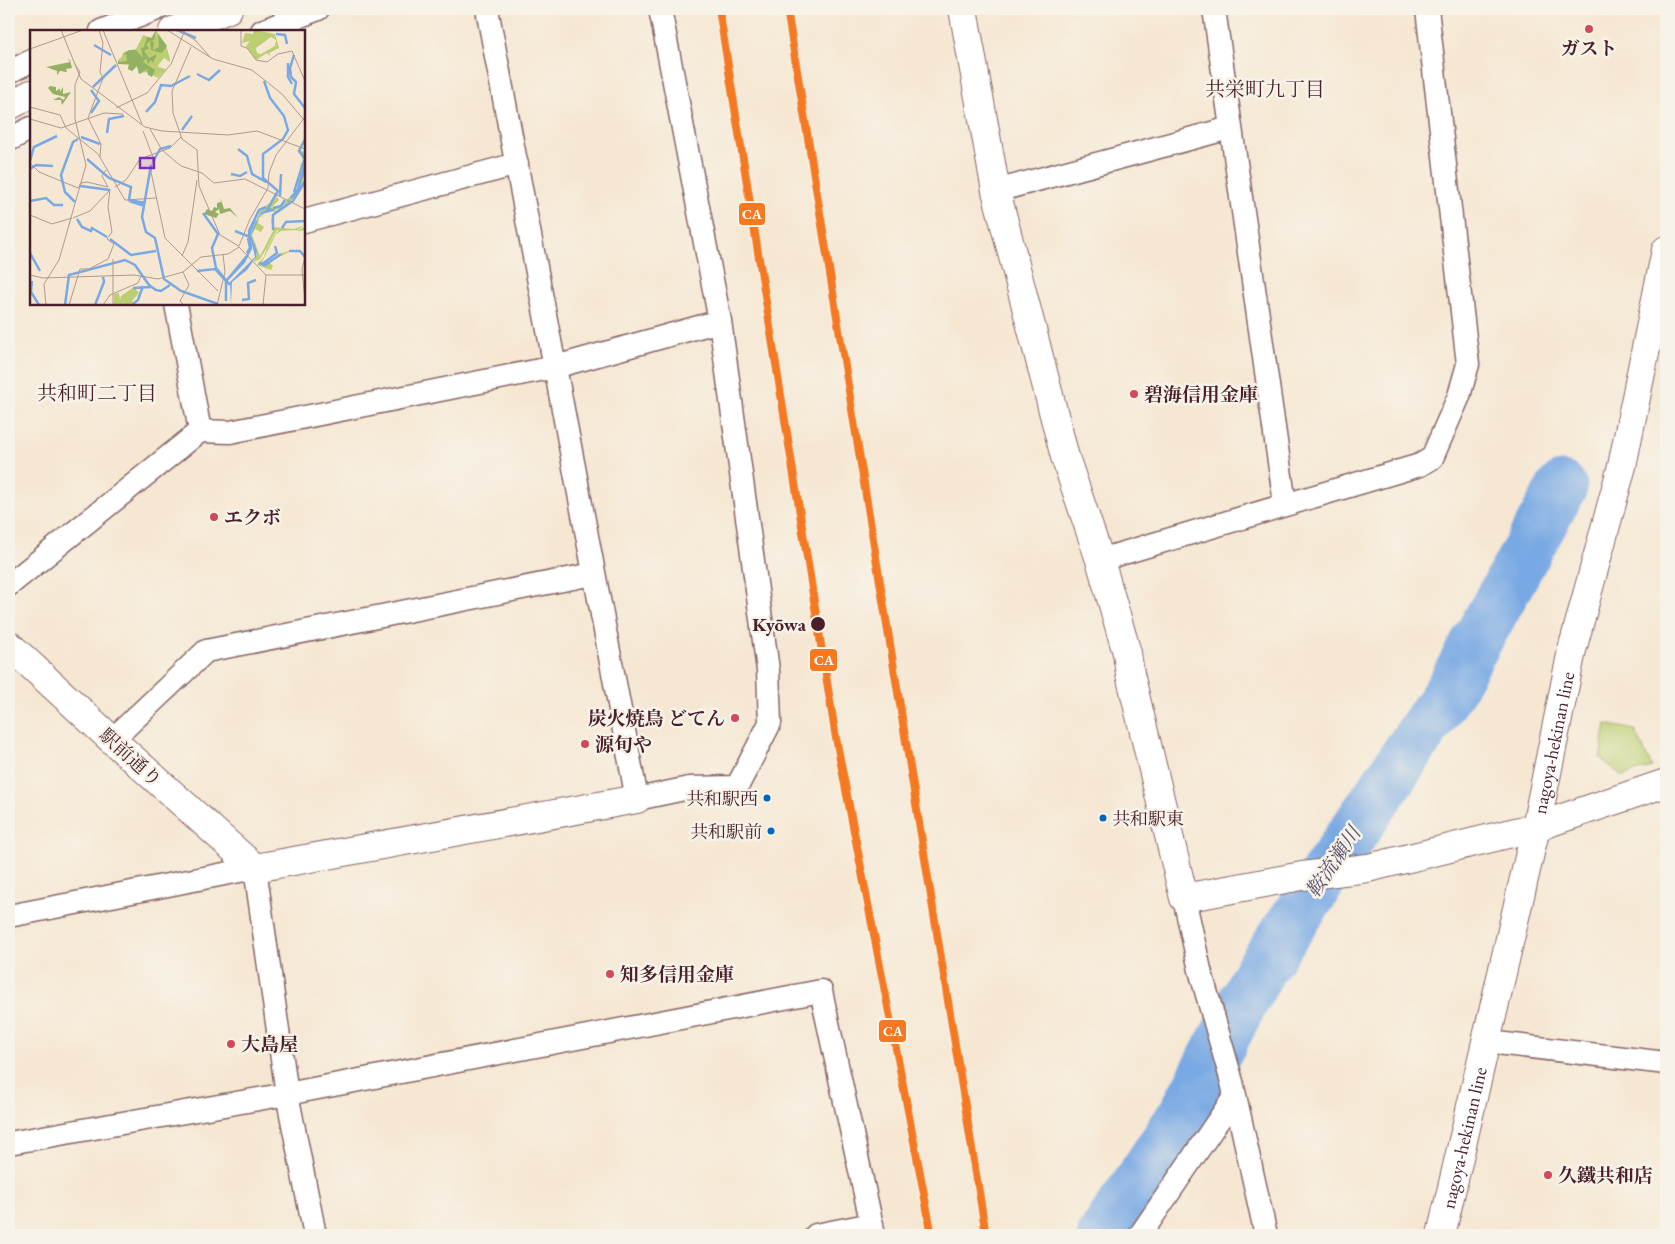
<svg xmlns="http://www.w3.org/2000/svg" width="1675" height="1244" font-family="'EB Garamond','Noto Serif JP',serif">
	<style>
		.green { fill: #bbce71; stroke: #82764e }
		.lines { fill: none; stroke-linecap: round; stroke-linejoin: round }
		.river { stroke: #79a9e4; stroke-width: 51 }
		.minor-casing { stroke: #866566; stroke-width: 25 }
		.tertiary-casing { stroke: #866566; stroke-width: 30 }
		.secondary-casing { stroke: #866566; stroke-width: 30 }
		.primary-casing { stroke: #866566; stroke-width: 30 }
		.minor { stroke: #fff; stroke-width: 22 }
		.tertiary { stroke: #fff; stroke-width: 28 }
		.secondary { stroke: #fff; stroke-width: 28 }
		.primary { stroke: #fff; stroke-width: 28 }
		.rail-1-casing { stroke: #f7f3e8; stroke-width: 11 }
		.rail-1 { stroke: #f47921; stroke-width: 8 }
		.poi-dot { fill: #d1495b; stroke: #f7f3e8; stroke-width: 2 }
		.stop-dot { fill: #4a1f2b; stroke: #f7f3e8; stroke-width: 2 }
		.bus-dot { fill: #0065bd; stroke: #f7f3e8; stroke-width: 2 }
		.labels { text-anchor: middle; stroke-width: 5; stroke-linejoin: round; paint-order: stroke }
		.bus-label { font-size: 18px; fill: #4a1f2b; stroke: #f7f3e8; text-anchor: end }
		.poi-label { font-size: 19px; font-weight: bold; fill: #4a1f2b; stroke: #f7f3e8; text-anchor: start }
		.stop-label { font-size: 19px; font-weight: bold; fill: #4a1f2b; stroke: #f7f3e8; text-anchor: end }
		.street-label { font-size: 19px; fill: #4a1f2b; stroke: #f7f3e8 }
		.neighbourhood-label { font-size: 20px; fill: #4a1f2b; stroke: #f7f3e8 }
		.water-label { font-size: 20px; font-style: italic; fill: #5a4f6c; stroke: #f7f3e8 }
		.inset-river { fill: none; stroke: #79a9e4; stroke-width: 2.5 }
		.inset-road { fill: none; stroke: #b19790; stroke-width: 1 }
		.view { fill: #7b2cbf; fill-opacity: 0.15; stroke: #7b2cbf; stroke-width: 2.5 }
		.inset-edge { fill: none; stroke: #4a1f2b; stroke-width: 2.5 }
		.line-badge { stroke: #f7f3e8; stroke-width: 2 }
		.badge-label { font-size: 14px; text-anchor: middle; font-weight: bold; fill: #fff }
	</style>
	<rect width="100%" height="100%" fill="#f7f3e8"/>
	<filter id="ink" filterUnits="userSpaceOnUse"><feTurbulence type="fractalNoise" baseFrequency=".02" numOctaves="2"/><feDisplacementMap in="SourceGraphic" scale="10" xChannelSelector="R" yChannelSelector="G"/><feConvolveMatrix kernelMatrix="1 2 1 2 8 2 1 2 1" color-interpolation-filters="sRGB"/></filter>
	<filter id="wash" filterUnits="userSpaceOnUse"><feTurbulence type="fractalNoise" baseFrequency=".0096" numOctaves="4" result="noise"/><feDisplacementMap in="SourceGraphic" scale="20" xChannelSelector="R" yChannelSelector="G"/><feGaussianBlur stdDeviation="1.12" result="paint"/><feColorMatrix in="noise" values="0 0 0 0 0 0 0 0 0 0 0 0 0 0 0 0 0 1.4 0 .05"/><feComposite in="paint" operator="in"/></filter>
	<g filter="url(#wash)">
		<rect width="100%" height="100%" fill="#f6e7d3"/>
		<path class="green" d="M 1606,724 L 1635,730 L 1652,767 L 1622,776 L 1600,758 Z"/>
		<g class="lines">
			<path class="river" d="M 1103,1235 L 1183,1115 L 1260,970 L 1448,693 L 1562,487"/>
		</g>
	</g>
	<g filter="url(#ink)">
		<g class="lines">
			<g class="minor-casing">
				<path id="minor" d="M 487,9 L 637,799 L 689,788 L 737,787 L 770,723 L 768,670 L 720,321 L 660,9
					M 1214,9 L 1285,504
					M 101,31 L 157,9
					M 262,31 L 318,9
					M 9,72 L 31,61
					M 9,140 L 31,128
					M 996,191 L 1230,128
					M 304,221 L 517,164
					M 176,304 L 200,431
					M 1100,560 L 1420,465 L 1432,458 L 1459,396 L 1468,364 L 1427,9
					M 9,585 L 200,431 L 230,432 L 555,367 L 720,321
					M 112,740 L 206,651 L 593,574
					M 1184,898 L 1200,970 L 1232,1082 L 1266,1235
					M 9,916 L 255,868 L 287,1094 L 315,1235
					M 1488,1042 L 1666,1063
					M 9,1143 L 287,1094 L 821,991 L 874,1235
					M 816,1235 L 872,1224
					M 1140,1235 L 1235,1096"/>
			</g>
			<g class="tertiary-casing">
				<path id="tertiary" d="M 963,9 L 996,191 L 1065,457 L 1100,560 L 1127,653 L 1130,674 L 1184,898 L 1302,876 L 1368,868 L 1536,827 L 1666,783
					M 9,645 L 112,740 L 255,868 L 637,799"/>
			</g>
			<g class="secondary-casing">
				<path id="secondary" d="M 173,31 L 228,9
					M 9,106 L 31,94"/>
			</g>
			<g class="primary-casing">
				<g id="primary">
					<path id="s1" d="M 1441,1235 L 1536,827 L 1572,650 L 1622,466 L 1666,250"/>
				</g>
			</g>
			<use href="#minor" class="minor"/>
			<use href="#tertiary" class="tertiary"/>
			<use href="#secondary" class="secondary"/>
			<use href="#primary" class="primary"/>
			<g class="rail-1-casing">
				<path id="rail-1" d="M 719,9 L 836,738 L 932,1235
					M 787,9 L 986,1235"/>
			</g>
			<use href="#rail-1" class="rail-1"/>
		</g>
	</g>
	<g class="poi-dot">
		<circle cx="1589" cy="29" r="5"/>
		<circle cx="1134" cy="394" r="5"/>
		<circle cx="214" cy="517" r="5"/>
		<circle cx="735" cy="718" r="5"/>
		<circle cx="585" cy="744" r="5"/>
		<circle cx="610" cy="974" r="5"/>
		<circle cx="231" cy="1044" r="5"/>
		<circle cx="1548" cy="1175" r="5"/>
	</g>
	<circle class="stop-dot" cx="818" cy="624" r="8"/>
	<g class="bus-dot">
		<circle cx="767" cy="798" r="4.5"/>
		<circle cx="1103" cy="818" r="4.5"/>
		<circle cx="771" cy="831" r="4.5"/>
	</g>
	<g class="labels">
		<g class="bus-label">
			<text x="758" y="805">共和駅西</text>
			<text x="1112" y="825" text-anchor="start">共和駅東</text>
			<text x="762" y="838">共和駅前</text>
		</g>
		<g class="poi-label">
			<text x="1589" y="55" text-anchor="middle">ガスト</text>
			<text x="1144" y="401">碧海信用金庫</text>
			<text x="224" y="524">エクボ</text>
			<text x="725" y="725" text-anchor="end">炭火焼鳥 どてん</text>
			<text x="595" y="751">源旬や</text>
			<text x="620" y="981">知多信用金庫</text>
			<text x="241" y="1051">大島屋</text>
			<text x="1558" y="1182">久鐵共和店</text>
		</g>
		<g class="stop-label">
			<text x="806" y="631">Kyōwa</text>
		</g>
		<g class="street-label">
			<text dy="7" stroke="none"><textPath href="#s1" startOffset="505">nagoya-hekinan line</textPath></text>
			<text transform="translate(131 757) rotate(42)" y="7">駅前通り</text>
			<text dy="7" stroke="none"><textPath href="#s1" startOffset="100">nagoya-hekinan line</textPath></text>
		</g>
		<g class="neighbourhood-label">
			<text x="1265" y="96">共栄町九丁目</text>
			<text x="97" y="400">共和町二丁目</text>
		</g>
		<g class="water-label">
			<text transform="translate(1333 862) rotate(-56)" y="7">鞍流瀬川</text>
		</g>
	</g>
	<g transform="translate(30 30)">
		<rect width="275" height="275" fill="#f6e7d3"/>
		<path d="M 126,0 L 136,15 L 140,29 L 140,32 L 134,28 L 129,34 L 128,37 L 136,39 L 128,48 L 116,42 L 109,44 L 107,36 L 102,41 L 98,39 L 99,35 L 88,34 L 94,22 L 106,19 L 113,5 L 121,8 ZM 224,0 L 245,4 L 249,18 L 239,23 L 240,26 L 237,23 L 226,30 L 216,16 L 220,11 L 212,13 L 215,3 L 223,4 ZM 241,7 L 246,10 L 245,16 L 231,24 L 227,23 L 226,18 ZM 268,118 L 275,123 L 275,143 L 272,153 L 275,150 L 274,156 L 264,171 L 264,167 L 254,179 L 244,184 L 243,197 L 264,199 L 275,195 L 267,200 L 247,200 L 229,231 L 226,235 L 230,229 L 224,232 L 227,223 L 221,205 L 229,185 L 251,179 L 268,162 L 251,178 L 227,184 L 246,167 L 243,165 L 246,166 L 247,160 L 239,153 L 247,161 L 247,166 L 242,173 L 247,167 L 249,170 L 241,178 L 252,175 L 267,159 L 271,133 L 274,133 ZM 238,181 L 245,182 L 241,190 L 243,201 L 230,226 L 222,205 L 225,199 L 231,202 L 234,197 L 228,193 L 229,188 ZM 275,197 L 275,200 L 270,201 L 251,201 L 246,204 L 231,234 L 235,234 L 252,223 L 263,220 L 239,232 L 243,236 L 241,240 L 227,235 L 234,227 L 236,220 L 246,203 L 249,200 L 266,201 ZM 104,257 L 109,263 L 102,271 L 107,275 L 84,275 L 84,264 L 89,263 L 90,270 L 91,266 Z" fill="#bbce71" fill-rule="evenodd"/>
		<path d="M 126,0 L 124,10 L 120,11 L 124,12 L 123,20 L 129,17 L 128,4 L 137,16 L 132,23 L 121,20 L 120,11 L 116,15 L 119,18 L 114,21 L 119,28 L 127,24 L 123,33 L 121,30 L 118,34 L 116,28 L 113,32 L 125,40 L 122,47 L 118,45 L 117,39 L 109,44 L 107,36 L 102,41 L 98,39 L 99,34 L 88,34 L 88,31 L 91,27 L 89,32 L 97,31 L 96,24 L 92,25 L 99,20 L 106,20 L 113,28 L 111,18 L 114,17 L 117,7 L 122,8 ZM 38,29 L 40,30 L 42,38 L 36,39 L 37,42 L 30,41 L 27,45 L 27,41 L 16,37 L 40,32 ZM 20,56 L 26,57 L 26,61 L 32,57 L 30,58 L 30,62 L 33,57 L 33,64 L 41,62 L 32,75 L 31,70 L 23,70 L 29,67 L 34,70 L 35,67 L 23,64 L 18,58 ZM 190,167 L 194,179 L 200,178 L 208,188 L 200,181 L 190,184 L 189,179 L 185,182 L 189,184 L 186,188 L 174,184 L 177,179 L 182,181 L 184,177 L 187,178 L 187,173 L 191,172 Z" fill="#94b163"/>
		<path d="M 275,140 L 269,161 L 253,178 L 229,185 L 226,195 L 221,205 L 227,221 L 226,227 L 217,240 L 202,252 L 201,275 L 200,252 L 225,227 L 220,206 L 229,184 L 239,178 L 246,180 L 254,176 L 269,160 Z" fill="#79a9e4"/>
		<path class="inset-river" d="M 147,0 L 166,8M 246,4 L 255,5 L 257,14M 64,15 L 81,25M 264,25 L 260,38 L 261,47 L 266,52 L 264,64 L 275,78M 258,33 L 258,47 L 262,54M 167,44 L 179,50 L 190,40M 234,51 L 240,68 L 254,86M 63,57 L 86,35M 116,82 L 125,72 L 131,55 L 141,56 L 160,46M 61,83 L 69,71 L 61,60M 152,100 L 162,86M 77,103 L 79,89 L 94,86M 51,107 L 70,114M 275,109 L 269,121 L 275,129M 208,119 L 217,126 L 222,144 L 236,152M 57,129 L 79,148 L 101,157 L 99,170 L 115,173M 124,130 L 130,119 L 141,116M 0,131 L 4,117 L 27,106M 121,135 L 112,187 L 116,202 L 125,208 L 134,249 L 151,261 L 188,274M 0,139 L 6,135 L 23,136M 201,144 L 210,146 L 217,142M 50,156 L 80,160M 264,162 L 274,130M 250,166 L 251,144M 261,168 L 268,159 L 275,136M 0,171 L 16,168 L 24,175 L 33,175M 99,171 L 115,176M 45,172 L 35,162 L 31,145 L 43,112 L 48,109M 243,178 L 251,176 L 255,170M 237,180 L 248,161 L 233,148 L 233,124 L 253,109 L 258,100 L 254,86M 173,183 L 188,204 L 182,218 L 186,238 L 200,255M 47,189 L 52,197 L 61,201 L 62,198 L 77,207M 252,198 L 256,192 L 275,191M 243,200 L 243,185 L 263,171 L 275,151M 205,201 L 220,207M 218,207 L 225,190M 80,209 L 101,225 L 126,221M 259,221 L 270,221 L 275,227M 0,223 L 10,241M 217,223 L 220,218 L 218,208M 229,233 L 235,235 L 251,224M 231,235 L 247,223 L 245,216M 167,241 L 185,239 L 196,251 L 196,271M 197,250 L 216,227M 197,250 L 214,232 L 221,218 L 219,201 L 229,180 L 236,177M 2,251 L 1,262 L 9,275M 103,258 L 121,257M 212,270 L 219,269 L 218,253 L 226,250M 103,274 L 108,270 L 113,256M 35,275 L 39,245 L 95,230 L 105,235 L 119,255 L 126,260 L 131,261 L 140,255M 65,275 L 74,252 L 73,247"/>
		<path class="inset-road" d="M 31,0 L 51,49 L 115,97 L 132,101 L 198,105 L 227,101 L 275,119M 69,0 L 73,13 L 70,42 L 73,48 L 58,88 L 71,114 L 70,127M 73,0 L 112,94M 137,0 L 183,29 L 222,40 L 252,64 L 275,91M 150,0 L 166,11 L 180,27M 211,0 L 211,16 L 217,18 L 226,30 L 237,32 L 248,24 L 262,21 L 275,51M 0,19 L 53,0M 0,77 L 30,85 L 36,98 L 68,124 L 95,170 L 127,168M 86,78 L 117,63 L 141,34 L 155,0M 0,89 L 31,98 L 74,83 L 93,84M 120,99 L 132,120 L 151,136 L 172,143 L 184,153 L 215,149 L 275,179M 149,100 L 143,83 L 142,61 L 161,17M 149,100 L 152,109 L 167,120 L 169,156 L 190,205 L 207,215 L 236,245 L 275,245M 113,101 L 123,127 L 121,142 L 135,208 L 188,261M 0,133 L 9,142 L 48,158 L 51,153 L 57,152 L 78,157M 76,140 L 72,146 L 78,157M 85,157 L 96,150 L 110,129 L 140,118 L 151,107M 0,185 L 22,194 L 42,188M 43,188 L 60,181 L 80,160M 209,216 L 220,189 L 238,158 L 239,143 L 246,125 L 275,87M 152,226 L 158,212 L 167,150M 275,227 L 272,239 L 275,271M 153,242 L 159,255 L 150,271 L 154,275M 0,245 L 13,248 L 104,245 L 128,249 L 153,242 L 171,227 L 198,224 L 209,217M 16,275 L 14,254 L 29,230 L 56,135 L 45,89 L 45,55 L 50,42 L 44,33M 39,275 L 50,239 L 59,239 L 78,229 L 84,214 L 77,209 L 82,202 L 78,177 L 80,159M 73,275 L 80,265 L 108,253 L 111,246M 83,275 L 83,229M 187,275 L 195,242 L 193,224M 233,275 L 236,245"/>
		<path class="view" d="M 110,128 L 124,128 L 124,138 L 110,138 Z"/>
		<rect width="275" height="275" class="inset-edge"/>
	</g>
	<g class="line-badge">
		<rect x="738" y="202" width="28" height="24" rx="5" fill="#f47921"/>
		<rect x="809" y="648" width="29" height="24" rx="5" fill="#f47921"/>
		<rect x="878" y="1019" width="29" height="24" rx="5" fill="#f47921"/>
	</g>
	<g class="badge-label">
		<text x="752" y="219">CA</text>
		<text x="824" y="665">CA</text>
		<text x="893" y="1036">CA</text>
	</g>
	<rect width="1675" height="1244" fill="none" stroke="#f7f3e8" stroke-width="30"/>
</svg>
